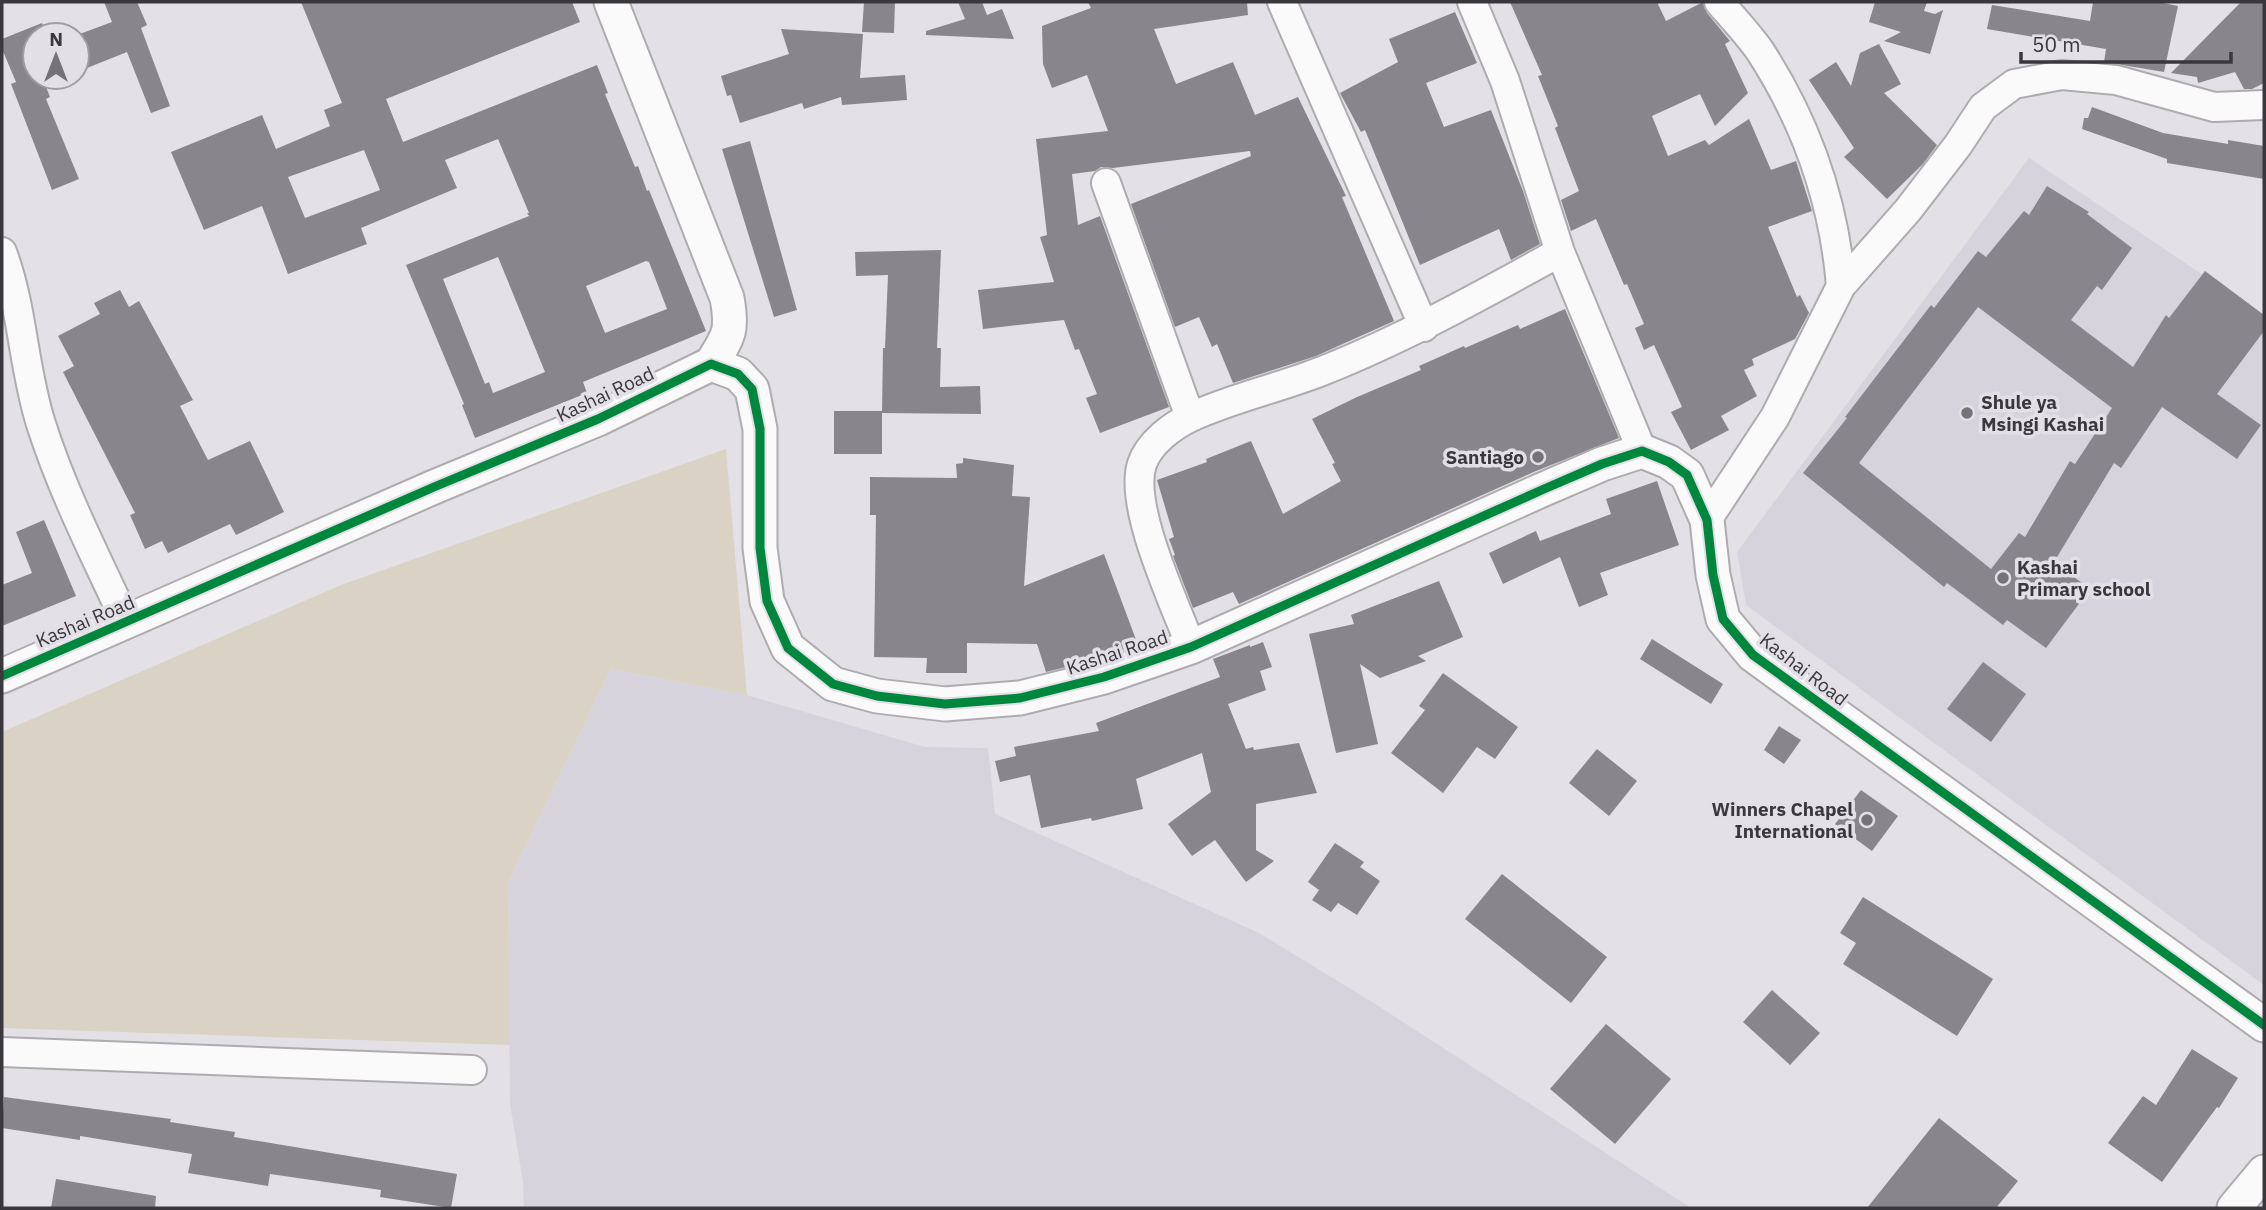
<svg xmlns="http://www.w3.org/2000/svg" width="2266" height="1210" font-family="'IBM Plex Sans',sans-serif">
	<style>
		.built { fill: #d7d3dc }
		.green { fill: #dbd2c6 }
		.building { fill: #89858d; fill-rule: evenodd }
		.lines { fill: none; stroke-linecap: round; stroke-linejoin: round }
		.minor-casing { stroke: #aeacaf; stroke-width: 32 }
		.tertiary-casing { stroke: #aeacaf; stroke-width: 37 }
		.minor { stroke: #fbfafb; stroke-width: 28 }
		.tertiary { stroke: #fbfafb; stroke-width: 33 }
		.cycleway-casing { stroke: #e3dfe7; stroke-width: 13 }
		.cycleway { stroke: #00873e; stroke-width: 9 }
		.poi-dot { fill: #757377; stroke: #e3dfe7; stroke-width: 2.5 }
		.labels { text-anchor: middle; stroke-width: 7; stroke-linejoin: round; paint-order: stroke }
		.street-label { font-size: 19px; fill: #3a383c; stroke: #e3dfe7 }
		.poi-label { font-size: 19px; font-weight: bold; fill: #3a383c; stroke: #e3dfe7; text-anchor: start }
	</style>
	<rect width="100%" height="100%" fill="#e3e1e5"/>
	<path class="built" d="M 2029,158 L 2264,316 L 2264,985 L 1746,605 L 1737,552 Z
		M 611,669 L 747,695 L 925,747 L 988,748 L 995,814 L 1259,933 L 1369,1000 L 1691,1208 L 524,1208 L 523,1182 L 510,1104 L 508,882 Z"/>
	<path class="green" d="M 726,449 L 747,695 L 611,669 L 508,882 L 510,1045 L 2,1028 L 2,732 L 341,585 Z"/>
	<path class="building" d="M 104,2 L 137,2 L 147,25 L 141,28 L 170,106 L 151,113 L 127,52 L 77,72 L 77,35 L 112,22 Z
		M 301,2 L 572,2 L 580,22 L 386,99 L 403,142 L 597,65 L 608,93 L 605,94 L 635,167 L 638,166 L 647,191 L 649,190 L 706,331 L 583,382 L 587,393 L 475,438 L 462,405 L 464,404 L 406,265 L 529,216 L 527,213 L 529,213 L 498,139 L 445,160 L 457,188 L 361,228 L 367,244 L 288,274 L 262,206 L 204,230 L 171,152 L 262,115 L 276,149 L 330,126 L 324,110 L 342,103 ZM 364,150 L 380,190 L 305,218 L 288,177 ZM 498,257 L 545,372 L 493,393 L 489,382 L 485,384 L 443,279 ZM 646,261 L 649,262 L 667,309 L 605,333 L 586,286 Z
		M 864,2 L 895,2 L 894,33 L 862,32 Z
		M 958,2 L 982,2 L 987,15 L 1002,9 L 1014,39 L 926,35 L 926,31 L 965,19 Z
		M 1088,2 L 1247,2 L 1248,15 L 1154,29 L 1176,84 L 1233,62 L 1255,115 L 1298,97 L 1346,196 L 1342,197 L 1394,321 L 1316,356 L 1233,383 L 1217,344 L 1212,347 L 1199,317 L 1175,327 L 1131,204 L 1251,156 L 1250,151 L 1113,168 L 1101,167 L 1095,171 L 1072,174 L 1078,225 L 1100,216 L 1169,407 L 1100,433 L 1086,398 L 1097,394 L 1079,349 L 1075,350 L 1064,320 L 983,329 L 978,290 L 1054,282 L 1040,237 L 1047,235 L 1036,139 L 1108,131 L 1087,75 L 1052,88 L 1043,64 L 1042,26 L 1091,8 Z
		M 1510,2 L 1657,2 L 1666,21 L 1703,2 L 1707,13 L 1730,41 L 1725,44 L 1748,93 L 1715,126 L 1700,94 L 1652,116 L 1668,156 L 1705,140 L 1709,145 L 1749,119 L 1771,170 L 1796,161 L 1812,211 L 1768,227 L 1797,297 L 1800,295 L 1809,313 L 1795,339 L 1752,359 L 1754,365 L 1744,370 L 1757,396 L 1721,416 L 1729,430 L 1691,450 L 1671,412 L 1682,407 L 1654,345 L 1644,350 L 1635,328 L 1644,324 L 1627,284 L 1624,285 L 1596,219 L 1571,231 L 1561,200 L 1579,191 L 1555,128 L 1558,126 L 1538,76 L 1542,75 Z
		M 1875,2 L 1927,2 L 1924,11 L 1935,14 L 1943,10 L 1930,54 L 1884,41 L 1901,32 L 1869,22 Z
		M 2093,2 L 2158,2 L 2178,6 L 2164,72 L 2104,62 L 2106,49 L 1987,29 L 1992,5 L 2090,21 Z
		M 2241,2 L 2264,2 L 2264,83 L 2252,89 L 2244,89 L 2235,72 L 2198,83 L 2197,77 L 2171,73 Z
		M 1455,12 L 1477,63 L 1426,83 L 1444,127 L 1491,110 L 1523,191 L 1540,244 L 1511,260 L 1499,229 L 1420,265 L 1365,130 L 1361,132 L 1340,93 L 1398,62 L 1389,39 Z
		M 42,23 L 47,35 L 35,35 L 35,77 L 64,77 L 45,84 L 50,97 L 46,99 L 79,179 L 52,190 L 11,84 L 16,82 L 2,49 L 2,39 Z
		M 781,29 L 863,34 L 860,78 L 905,75 L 907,100 L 842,105 L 841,97 L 804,109 L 802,103 L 740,123 L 731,95 L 727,96 L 721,76 L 789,54 Z
		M 1879,44 L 1901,84 L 1884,93 L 1937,145 L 1923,164 L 1887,199 L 1844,157 L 1854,148 L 1809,80 L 1836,62 L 1851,86 L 1860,53 Z
		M 2092,107 L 2163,133 L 2228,144 L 2228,140 L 2264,146 L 2264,179 L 2167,163 L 2167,159 L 2082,129 L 2084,118 L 2088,118 Z
		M 750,141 L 797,310 L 774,317 L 722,149 Z
		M 2047,186 L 2089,212 L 2087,214 L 2132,248 L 2102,290 L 2097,286 L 2071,320 L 2133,367 L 2166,315 L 2169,318 L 2205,271 L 2264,315 L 2264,331 L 2217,394 L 2261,425 L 2237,459 L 2162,407 L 2121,468 L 2114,463 L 2054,562 L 2090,589 L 2046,648 L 2007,620 L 2003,625 L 1947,583 L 1944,587 L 1803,473 L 1847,418 L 1845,417 L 1931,305 L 1934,308 L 1978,251 L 1986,257 L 2024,211 L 2029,215 ZM 1978,307 L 2112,408 L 2075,464 L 2070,461 L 2025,537 L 2019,533 L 1991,569 L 1859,463 Z
		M 941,250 L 937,348 L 941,348 L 940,387 L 980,386 L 981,414 L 882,413 L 883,348 L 885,348 L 888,275 L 856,276 L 855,252 Z
		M 120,290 L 129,307 L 139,301 L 193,400 L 180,406 L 208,460 L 250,441 L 284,512 L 236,535 L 230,524 L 168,553 L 162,541 L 145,549 L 130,515 L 135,513 L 63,372 L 74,366 L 58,336 L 100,314 L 94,303 Z
		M 1565,309 L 1619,438 L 1536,471 L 1239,604 L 1233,592 L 1193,608 L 1173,556 L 1175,555 L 1169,539 L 1174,537 L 1157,480 L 1207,462 L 1206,459 L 1251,441 L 1283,514 L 1341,481 L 1332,464 L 1335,463 L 1312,419 L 1357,397 L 1421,370 L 1419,366 L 1464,346 L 1465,348 L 1518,325 L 1520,329 Z
		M 834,411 L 882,411 L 882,454 L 834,454 Z
		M 963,458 L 1014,465 L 1012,496 L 1030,497 L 1024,586 L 1104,554 L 1138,645 L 1099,659 L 1046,672 L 1037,644 L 967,643 L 967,673 L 926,673 L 927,658 L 874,657 L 876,515 L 870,515 L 870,477 L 957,478 L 956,464 L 963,463 Z
		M 1657,481 L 1679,545 L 1600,573 L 1608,595 L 1579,607 L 1560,557 L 1503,584 L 1489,553 L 1536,531 L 1540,541 L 1611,514 L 1606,499 Z
		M 44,520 L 76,596 L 2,626 L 2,585 L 32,573 L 16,532 Z
		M 1439,581 L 1463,637 L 1418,656 L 1426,661 L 1380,678 L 1360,664 L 1378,744 L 1336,753 L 1309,634 L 1354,624 L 1351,615 Z
		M 1652,639 L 1723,684 L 1711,704 L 1640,659 Z
		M 1263,642 L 1272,667 L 1260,671 L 1266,690 L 1228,704 L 1246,749 L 1253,747 L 1254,750 L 1299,743 L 1317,793 L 1256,804 L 1256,850 L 1274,861 L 1246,882 L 1215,840 L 1192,856 L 1168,824 L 1211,792 L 1202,753 L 1136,779 L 1143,809 L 1092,821 L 1091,818 L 1041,828 L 1030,775 L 1000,782 L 995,761 L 1016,756 L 1014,747 L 1099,731 L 1096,723 L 1220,677 L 1213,659 L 1250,645 L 1250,647 Z
		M 1983,662 L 2026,694 L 1991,742 L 1947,709 Z
		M 1443,673 L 1518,727 L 1495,759 L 1477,747 L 1443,793 L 1391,753 L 1425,710 L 1419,706 Z
		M 1779,726 L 1801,740 L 1784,764 L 1764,750 Z
		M 1597,749 L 1637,781 L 1609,816 L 1569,783 Z
		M 1861,790 L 1898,816 L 1872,851 L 1835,824 Z
		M 1335,843 L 1364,862 L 1360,867 L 1380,881 L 1357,915 L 1338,903 L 1331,912 L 1312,900 L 1319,890 L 1308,882 Z
		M 1502,874 L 1607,957 L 1571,1003 L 1465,919 Z
		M 1863,897 L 1993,979 L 1957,1036 L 1843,964 L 1856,943 L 1840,933 Z
		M 1772,990 L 1820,1033 L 1790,1065 L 1743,1022 Z
		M 1606,1024 L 1671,1079 L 1615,1144 L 1550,1089 Z
		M 2192,1049 L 2238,1078 L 2219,1108 L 2217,1107 L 2162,1182 L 2108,1143 L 2143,1096 L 2156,1105 Z
		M 4,1097 L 171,1119 L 170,1122 L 235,1132 L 234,1137 L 457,1174 L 451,1208 L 380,1197 L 381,1190 L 270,1174 L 268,1186 L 188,1173 L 192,1154 L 80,1136 L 80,1140 L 2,1128 Z
		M 1939,1118 L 2018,1181 L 1996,1208 L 1867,1208 Z
		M 56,1179 L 156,1196 L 155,1208 L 51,1208 Z"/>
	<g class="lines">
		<g class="minor-casing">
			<path id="minor" d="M 1282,2 L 1424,327
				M 1472,2 L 1505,81 L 1560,252 L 1642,451
				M 1719,2 C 1733,18 1748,34 1760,51 C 1806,122 1834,201 1841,286
				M 1106,183 L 1190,417
				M 2,252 C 23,308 23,368 41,424 C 63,493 96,557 126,622
				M 1707,520 L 1775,417 L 1841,286 L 1908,210 L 1958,145 L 1983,107 L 2014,84 L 2062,75 L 2116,80 L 2214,107 L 2264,105
				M 1191,647 C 1175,604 1128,506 1142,464 C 1149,443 1172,426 1191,417 C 1232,398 1279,388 1322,371 C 1405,338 1482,295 1560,252
				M 2,1052 L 472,1070"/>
		</g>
		<g class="tertiary-casing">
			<path id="tertiary" d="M 611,2 L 727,298 C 733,331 729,336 711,364
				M 2,676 L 434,487 L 598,419 L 711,364 L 738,374 L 752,389 L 760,429 L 760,548 L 767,601 L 788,648 L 833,684 L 877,696 L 945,704 L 1020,698 L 1104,677 L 1191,647 L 1544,489 L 1602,464 L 1642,451 L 1669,462 L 1687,475 L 1707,520 L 1713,575 L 1723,619 L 1753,655 L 2264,1025
				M 2234,1208 L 2264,1172"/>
		</g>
		<use href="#minor" class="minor"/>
		<use href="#tertiary" class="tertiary"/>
		<g class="cycleway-casing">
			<path id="cycleway" d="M 2,676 L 434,487 L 598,419 L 711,364 L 738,374 L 752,389 L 760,429 L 760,548 L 767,601 L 788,648 L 833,684 L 877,696 L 945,704 L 1020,698 L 1104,677 L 1191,647 L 1544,489 L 1602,464 L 1642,451 L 1669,462 L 1687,475 L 1707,520 L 1713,575 L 1723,619 L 1753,655 L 2264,1025"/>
		</g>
		<use href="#cycleway" class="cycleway"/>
	</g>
	<g class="poi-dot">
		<circle cx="1967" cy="413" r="7"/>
		<circle cx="1538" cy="457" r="7"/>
		<circle cx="2003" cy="578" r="7"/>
		<circle cx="1867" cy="820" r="7"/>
	</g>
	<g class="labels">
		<g class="street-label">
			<text transform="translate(605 394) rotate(-25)" y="7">Kashai Road</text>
			<text transform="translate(85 621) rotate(-23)" y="7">Kashai Road</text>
			<text transform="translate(1117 652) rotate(-18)" y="7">Kashai Road</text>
			<text transform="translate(1804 669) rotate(38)" y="7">Kashai Road</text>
		</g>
		<g class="poi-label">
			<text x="1981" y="409">Shule ya<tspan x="1981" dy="22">Msingi Kashai</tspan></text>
			<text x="1524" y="464" text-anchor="end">Santiago</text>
			<text x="2017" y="574">Kashai<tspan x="2017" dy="22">Primary school</tspan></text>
			<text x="1853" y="816" text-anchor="end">Winners Chapel<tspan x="1853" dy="22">International</tspan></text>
		</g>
	</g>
	<rect width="2266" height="1210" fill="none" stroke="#3a383c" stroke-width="7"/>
	<g transform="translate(56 56)"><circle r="33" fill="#e3dfe7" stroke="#9f9ca3" stroke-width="2"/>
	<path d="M0-5L12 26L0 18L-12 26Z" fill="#757377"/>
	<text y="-10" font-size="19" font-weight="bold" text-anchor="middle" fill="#3a383c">N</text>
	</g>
	<path d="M2021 52v10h210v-10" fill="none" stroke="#3a383c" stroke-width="3.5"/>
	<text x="2032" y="52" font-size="21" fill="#3a383c" stroke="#e3dfe7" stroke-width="5" paint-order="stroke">50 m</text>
</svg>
